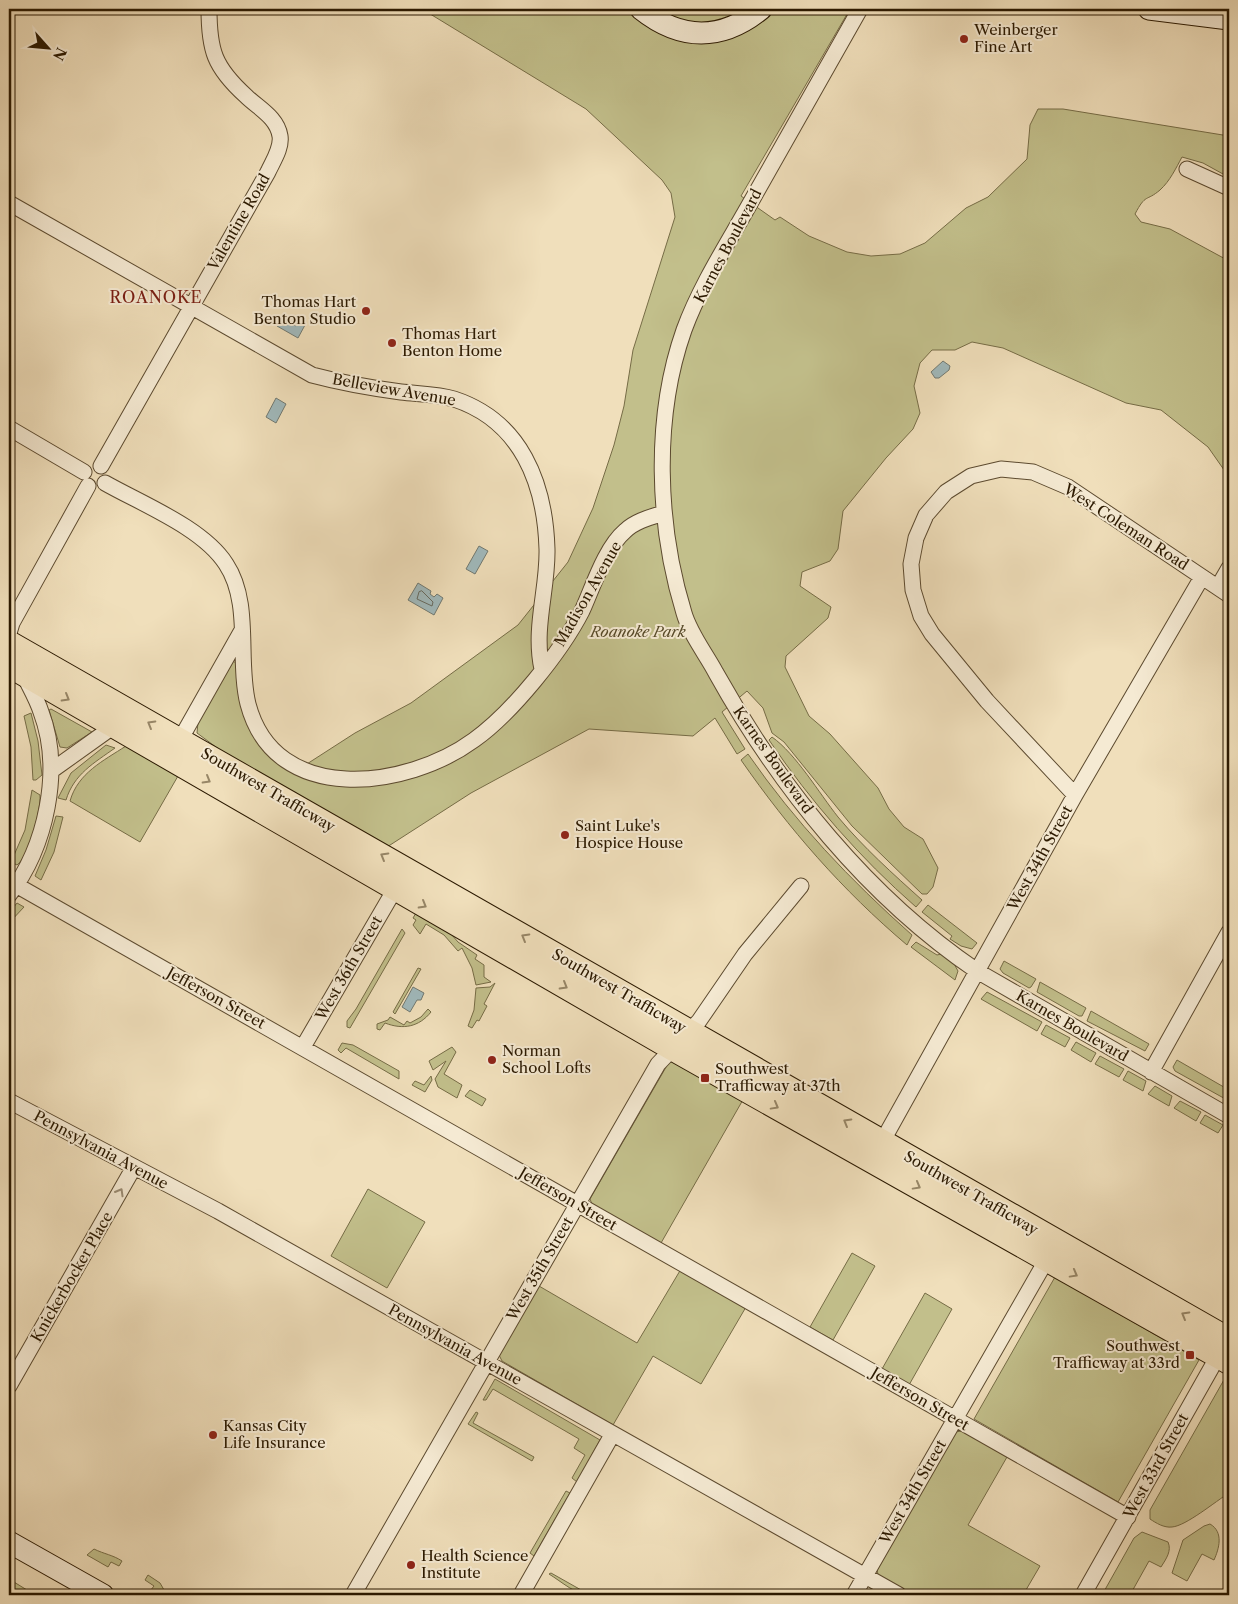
<svg xmlns="http://www.w3.org/2000/svg" width="1238" height="1604" font-family="'Libre Caslon Text',serif">
	<style>
		.green { fill: #c2bf8b; stroke: #766c46 }
		.water { fill: #a0b9bc; stroke: #717971 }
		.lines { fill: none; stroke-linecap: round; stroke-linejoin: round }
		.shore { stroke: #66695e; stroke-width: 1 }
		.street-casing { stroke: #5c4a2f; stroke-width: 17 }
		.secondary-casing { stroke: #2b1900; stroke-width: 23 }
		.primary-casing { stroke: #2b1900; stroke-width: 26 }
		.street { stroke: #f5ead3; stroke-width: 15 }
		.secondary { stroke: #f5ead3; stroke-width: 21 }
		.primary { stroke: #f0dfbb; stroke-width: 24 }
		.oneway { stroke: #978667 }
		.oneway2 { stroke: #9a8c74 }
		.poi-dot { fill: #8f2418; stroke: #f5ead3; stroke-width: 2 }
		.labels { text-anchor: middle; stroke-width: 4; stroke-linejoin: round; paint-order: stroke }
		.poi-label { font-size: 15px; fill: #2b1900; stroke: #f5ead3; text-anchor: start }
		.street-label { font-size: 15px; fill: #2b1900; stroke: #f5ead3 }
		.park-label { font-size: 15px; font-style: italic; fill: #584b2a; stroke: #f5ead3 }
		.neighbourhood-label { font-size: 16px; letter-spacing: 1px; fill: #7a1f14; stroke: #f5ead3 }
	</style>
	<rect width="100%" height="100%" fill="#f0dfbb"/>
	<filter id="stains"><feTurbulence type="fractalNoise" baseFrequency=".004" numOctaves="4"/><feColorMatrix values="0 0 0 0 .2 0 0 0 0 .09 0 0 0 0 .02 0 0 0 .5 -.17"/></filter>
	<radialGradient id="worn" r=".72"><stop offset=".6" stop-color="#630" stop-opacity="0"/><stop offset="1" stop-color="#630" stop-opacity=".3"/></radialGradient>
	<path class="green" d="M 422,9 L 850,9 L 741,196 L 775,220 L 780,217 L 809,236 L 847,252 L 871,256 L 900,254 L 925,243 L 966,208 L 988,197 L 1027,159 L 1030,125 L 1038,109 L 1063,109 L 1229,136 L 1229,174 L 1223,174 L 1203,163 L 1182,157 C 1176,168 1170,181 1160,190 C 1146,202 1146,193 1135,214 L 1141,222 L 1170,229 L 1229,261 L 1229,477 L 1208,447 L 1161,410 L 1126,403 L 1003,348 L 972,342 L 955,350 L 932,350 L 920,363 L 914,386 L 920,413 L 913,429 L 886,458 L 843,511 L 838,549 L 830,561 L 802,572 L 800,586 L 831,607 L 828,618 L 786,656 L 785,667 L 809,716 L 830,734 L 878,788 L 889,809 L 904,827 L 923,839 L 938,868 L 933,887 L 927,894 L 922,894 L 852,826 L 784,742 L 772,733 L 763,708 L 747,691 L 722,712 L 745,749 L 737,754 L 715,718 L 693,736 L 589,729 L 471,793 L 387,847 L 224,753 L 197,733 L 198,722 L 232,661 L 237,663 L 246,711 L 296,771 L 355,733 L 411,703 L 518,625 L 568,562 L 593,508 L 614,445 L 624,406 L 633,350 L 675,217 L 671,193 L 662,180 L 586,109 Z
		M 51,709 L 92,732 L 67,748 L 60,747 L 49,710 Z
		M 31,713 L 38,741 L 42,775 L 36,780 L 33,780 L 31,747 L 24,716 Z
		M 772,737 C 796,754 819,793 838,817 C 863,847 893,874 922,900 L 916,907 C 860,858 811,802 769,740 Z
		M 106,745 L 115,748 C 94,763 74,774 66,800 L 58,798 L 71,773 Z
		M 126,746 L 178,776 L 140,842 L 70,801 C 78,773 103,761 126,746 Z
		M 748,754 C 795,822 850,880 912,935 L 907,945 C 842,890 789,829 741,760 Z
		M 32,790 L 40,795 C 41,810 29,856 17,865 L 11,862 L 25,830 Z
		M 56,816 L 63,817 L 54,852 L 41,880 L 35,876 L 46,850 Z
		M 17,903 L 24,907 L 9,923 L 9,913 Z
		M 928,905 L 977,943 L 972,949 L 961,946 L 950,939 L 952,936 L 922,912 Z
		M 416,913 L 451,934 L 458,942 L 477,955 L 475,959 L 484,965 L 484,977 L 491,982 L 476,985 L 472,968 L 462,948 L 458,951 L 444,935 L 426,924 L 420,934 L 413,925 L 416,920 L 413,918 Z
		M 402,929 L 405,933 L 350,1028 L 347,1027 L 347,1021 L 356,1009 Z
		M 916,942 L 937,955 L 941,954 L 953,962 L 958,971 L 955,980 L 911,947 Z
		M 1004,961 L 1036,979 L 1031,987 L 1029,988 L 1003,973 L 1000,969 Z
		M 418,968 L 421,969 L 395,1014 L 393,1012 Z
		M 1040,982 L 1086,1008 L 1082,1016 L 1079,1016 L 1037,992 Z
		M 495,983 L 484,1004 L 487,1006 L 479,1021 L 477,1020 L 472,1028 L 468,1026 L 474,1010 L 476,988 L 490,987 Z
		M 987,992 L 1042,1022 L 1037,1031 L 981,999 Z
		M 428,1009 L 431,1012 C 419,1027 403,1030 385,1023 L 380,1030 L 377,1029 L 377,1024 L 388,1020 L 390,1017 L 404,1025 L 407,1021 L 410,1023 L 421,1017 Z
		M 1091,1011 L 1149,1044 L 1145,1051 L 1087,1021 Z
		M 1046,1025 L 1070,1038 L 1065,1047 L 1041,1034 Z
		M 1076,1042 L 1096,1053 L 1091,1062 L 1071,1050 Z
		M 342,1043 L 353,1045 L 399,1071 L 399,1079 L 346,1048 L 341,1053 L 338,1050 Z
		M 452,1047 L 456,1052 L 444,1074 L 462,1085 L 457,1098 L 438,1087 L 435,1079 L 446,1061 L 433,1070 L 429,1061 Z
		M 1100,1056 L 1124,1069 L 1119,1077 L 1095,1064 Z
		M 675,1058 L 744,1098 L 661,1243 L 592,1204 L 590,1199 L 669,1062 Z
		M 1177,1060 L 1229,1090 L 1229,1101 L 1175,1071 L 1173,1067 Z
		M 1128,1071 L 1146,1081 L 1143,1091 L 1123,1080 Z
		M 431,1076 L 432,1080 L 425,1092 L 412,1085 L 415,1081 L 424,1085 Z
		M 1155,1086 L 1172,1096 L 1169,1106 L 1148,1094 Z
		M 470,1090 L 486,1099 L 482,1106 L 465,1096 Z
		M 1180,1101 L 1201,1112 L 1196,1121 L 1174,1108 Z
		M 1205,1115 L 1223,1125 L 1218,1133 L 1200,1123 Z
		M 368,1189 L 425,1222 L 387,1288 L 331,1256 Z
		M 852,1253 L 875,1266 L 833,1340 L 810,1327 Z
		M 681,1269 L 746,1307 L 701,1384 L 653,1356 L 613,1425 L 502,1361 L 499,1355 L 539,1286 L 637,1343 Z
		M 1055,1277 L 1199,1360 L 1118,1502 L 974,1419 Z
		M 925,1293 L 952,1309 L 909,1385 L 882,1369 Z
		M 1225,1378 L 1229,1381 L 1229,1493 C 1216,1501 1186,1526 1172,1527 C 1164,1528 1156,1523 1150,1519 L 1150,1510 Z
		M 495,1379 L 600,1440 L 577,1482 L 572,1478 L 585,1455 L 574,1448 L 579,1439 L 493,1389 L 486,1400 L 483,1400 Z
		M 476,1412 L 478,1413 L 473,1423 L 534,1457 L 532,1461 L 468,1424 Z
		M 962,1431 L 1007,1457 L 968,1525 L 1040,1566 L 1023,1595 L 913,1595 L 878,1575 L 877,1569 L 955,1432 Z
		M 566,1491 L 570,1493 L 534,1556 L 530,1553 Z
		M 1210,1524 C 1224,1532 1219,1549 1214,1560 L 1202,1554 L 1187,1581 L 1172,1573 L 1183,1540 L 1204,1526 Z
		M 1142,1532 L 1168,1542 C 1172,1551 1166,1559 1161,1567 L 1149,1561 L 1130,1595 L 1102,1595 L 1134,1538 Z
		M 94,1549 C 104,1554 113,1555 122,1561 L 119,1566 L 111,1562 L 108,1567 L 87,1555 Z
		M 551,1573 L 590,1595 C 576,1595 562,1582 549,1574 Z
		M 148,1575 L 160,1583 L 167,1595 L 157,1595 L 150,1591 L 154,1586 L 145,1580 Z
		M 9,1579 L 27,1590 L 24,1595 L 9,1595 Z"/>
	<path class="water" d="M 281,318 L 296,326 L 299,322 L 305,325 L 298,338 L 277,326 Z
		M 943,361 L 950,366 L 949,370 L 939,378 L 935,378 L 931,372 Z
		M 276,398 L 286,404 L 276,423 L 266,417 Z
		M 479,546 L 488,551 L 475,574 L 466,569 Z
		M 418,583 L 431,591 L 430,594 L 434,597 L 437,594 L 443,598 L 434,615 L 408,600 Z
		M 413,987 L 424,993 L 421,1000 L 417,1000 L 410,1012 L 402,1007 Z"/>
	<g class="lines">
		<path class="shore" d="M 422,591 L 433,602 L 432,606 L 417,599 L 419,592 Z"/>
		<g class="street-casing">
			<path id="street" d="M 860,9 C 824,73 788,137 752,200 C 728,243 701,284 684,330 C 653,418 657,525 684,613 C 690,634 706,654 716,673 C 780,788 868,897 977,971 L 1229,1116
				M 1187,169 L 1229,188
				M 9,203 L 312,375 C 342,383 371,388 401,392 C 418,394 438,394 454,399 C 521,421 545,483 547,549 C 548,589 533,628 542,669
				M 9,428 L 84,472
				M 101,466 L 268,172 C 273,161 282,148 280,136 C 277,117 258,108 246,96 C 214,67 209,50 209,9
				M 105,483 C 142,504 203,528 226,564 C 252,603 237,660 248,704 C 275,807 407,789 474,740 C 512,713 561,652 582,611 C 593,587 605,548 625,531 C 635,521 651,517 664,513
				M 1218,587 L 1229,568
				M 9,633 L 12,623 L 88,486
				M 180,740 L 241,632
				M 51,771 L 114,726
				M 1075,795 L 987,701 L 932,634 L 921,616 L 913,590 L 911,564 L 916,538 L 926,515 L 946,492 L 971,476 L 1001,469 L 1033,472 L 1068,487 L 1229,595
				M 9,881 L 1128,1517
				M 9,895 C 46,847 63,770 41,712 C 37,699 29,686 23,673
				M 303,1047 L 395,889
				M 1151,1072 L 1229,932
				M 9,1101 L 218,1211 L 899,1595
				M 882,1142 L 1075,795 L 1202,577
				M 9,1386 L 134,1167
				M 353,1595 L 658,1064 L 699,1021 L 745,954 L 801,886
				M 521,1595 L 612,1435
				M 854,1595 L 1047,1259
				M 1083,1595 L 1222,1349"/>
		</g>
		<g class="secondary-casing">
			<path id="secondary" d="M 641,9 C 681,41 722,41 761,9
				M 1149,9 L 1229,19
				M 9,1542 L 103,1595"/>
		</g>
		<g class="primary-casing">
			<path id="primary" d="M 9,643 L 1229,1340
				M 9,665 L 672,1048 L 1229,1362"/>
		</g>
		<use href="#street" class="street"/>
		<use href="#secondary" class="secondary"/>
		<use href="#primary" class="primary"/>
	</g>
	<defs><path id="oneway-chevron" d="M-2-3.5L2.5 0L-2 3.5" fill="none" stroke-width="1.6" stroke-linecap="round" stroke-linejoin="round" transform="scale(1.25)"/></defs>
	<g class="oneway">
		<use href="#oneway-chevron" transform="translate(66 698) rotate(30)"/>
		<use href="#oneway-chevron" transform="translate(151 724) rotate(-150)"/>
		<use href="#oneway-chevron" transform="translate(207 780) rotate(30)"/>
		<use href="#oneway-chevron" transform="translate(384 856) rotate(-150)"/>
		<use href="#oneway-chevron" transform="translate(423 905) rotate(30)"/>
		<use href="#oneway-chevron" transform="translate(525 937) rotate(-150)"/>
		<use href="#oneway-chevron" transform="translate(564 986) rotate(30)"/>
		<use href="#oneway-chevron" transform="translate(775 1106) rotate(29)"/>
		<use href="#oneway-chevron" transform="translate(847 1122) rotate(-150)"/>
		<use href="#oneway-chevron" transform="translate(917 1186) rotate(29)"/>
		<use href="#oneway-chevron" transform="translate(1074 1274) rotate(29)"/>
		<use href="#oneway-chevron" transform="translate(1185 1315) rotate(-150)"/>
	</g>
	<use class="oneway2" href="#oneway-chevron" transform="translate(120 1192) rotate(-60)"/>
	<g class="poi-dot">
		<circle cx="964" cy="39" r="5"/>
		<circle cx="366" cy="311" r="5"/>
		<circle cx="392" cy="343" r="5"/>
		<circle cx="565" cy="835" r="5"/>
		<circle cx="492" cy="1060" r="5"/>
		<rect x="700" y="1073" width="10" height="10" rx="2.5"/>
		<rect x="1185" y="1350" width="10" height="10" rx="2.5"/>
		<circle cx="213" cy="1435" r="5"/>
		<circle cx="411" cy="1565" r="5"/>
	</g>
	<g class="labels">
		<g class="poi-label">
			<text x="974" y="35">Weinberger<tspan x="974" dy="17">Fine Art</tspan></text>
			<text x="356" y="307" text-anchor="end">Thomas Hart<tspan x="356" dy="17">Benton Studio</tspan></text>
			<text x="402" y="339">Thomas Hart<tspan x="402" dy="17">Benton Home</tspan></text>
			<text x="575" y="831">Saint Luke's<tspan x="575" dy="17">Hospice House</tspan></text>
			<text x="502" y="1056">Norman<tspan x="502" dy="17">School Lofts</tspan></text>
			<text x="715" y="1074">Southwest<tspan x="715" dy="17">Trafficway at 37th</tspan></text>
			<text x="1180" y="1351" text-anchor="end">Southwest<tspan x="1180" dy="17">Trafficway at 33rd</tspan></text>
			<text x="223" y="1431">Kansas City<tspan x="223" dy="17">Life Insurance</tspan></text>
			<text x="421" y="1561">Health Science<tspan x="421" dy="17">Institute</tspan></text>
		</g>
		<g class="street-label">
			<text transform="translate(239 222) rotate(-60)" y="5">Valentine Road</text>
			<text transform="translate(728 246) rotate(-62)" y="5">Karnes Boulevard</text>
			<text transform="translate(394 390) rotate(10)" y="5">Belleview Avenue</text>
			<text transform="translate(1126 527) rotate(33)" y="5">West Coleman Road</text>
			<text transform="translate(588 594) rotate(-60)" y="5">Madison Avenue</text>
			<text transform="translate(773 760) rotate(55)" y="5">Karnes Boulevard</text>
			<text transform="translate(268 790) rotate(30)" y="5">Southwest Trafficway</text>
			<text transform="translate(1040 858) rotate(-61)" y="5">West 34th Street</text>
			<text transform="translate(349 968) rotate(-60)" y="5">West 36th Street</text>
			<text transform="translate(619 991) rotate(30)" y="5">Southwest Trafficway</text>
			<text transform="translate(216 998) rotate(29)" y="5">Jefferson Street</text>
			<text transform="translate(1072 1026) rotate(30)" y="5">Karnes Boulevard</text>
			<text transform="translate(101 1150) rotate(28)" y="5">Pennsylvania Avenue</text>
			<text transform="translate(971 1193) rotate(30)" y="5">Southwest Trafficway</text>
			<text transform="translate(568 1199) rotate(30)" y="5">Jefferson Street</text>
			<text transform="translate(540 1269) rotate(-60)" y="5">West 35th Street</text>
			<text transform="translate(72 1277) rotate(-60)" y="5">Knickerbocker Place</text>
			<text transform="translate(455 1345) rotate(29)" y="5">Pennsylvania Avenue</text>
			<text transform="translate(920 1399) rotate(30)" y="5">Jefferson Street</text>
			<text transform="translate(1156 1466) rotate(-61)" y="5">West 33rd Street</text>
			<text transform="translate(913 1492) rotate(-60)" y="5">West 34th Street</text>
		</g>
		<g class="park-label">
			<text x="638" y="637">Roanoke Park</text>
		</g>
		<g class="neighbourhood-label">
			<text x="156" y="303">ROANOKE</text>
		</g>
	</g>
	<rect width="1238" height="1604" fill="none" stroke="#f0dfbb" stroke-width="30"/>
	<rect x="10" y="10" width="1218" height="1584" fill="none" stroke="#2b1900" stroke-width="2.5"/>
	<rect x="15" y="15" width="1208" height="1574" fill="none" stroke="#2b1900"/>
	<g transform="translate(48 48) rotate(117)" stroke="#f5ead3" stroke-width="4" paint-order="stroke">
	<path d="M0-4L9 19L0 12L-9 19Z" fill="#2b1900"/>
	<text y="-8" font-size="14" font-weight="bold" text-anchor="middle" fill="#2b1900">N</text>
	</g>
	<rect width="100%" height="100%" filter="url(#stains)"/>
	<rect width="100%" height="100%" fill="url(#worn)"/>
</svg>
